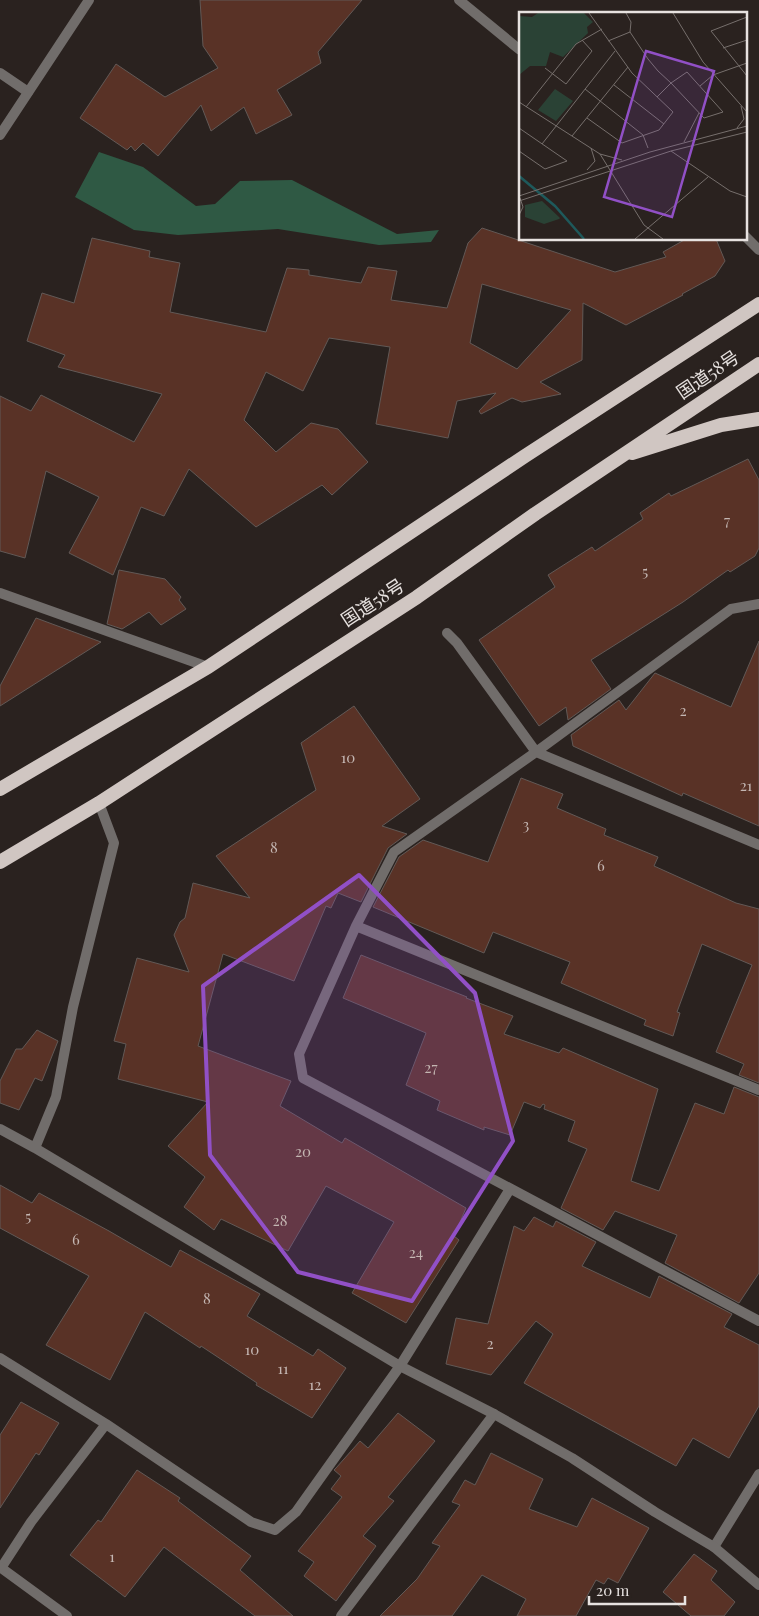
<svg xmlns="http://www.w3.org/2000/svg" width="759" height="1616" font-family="'Playfair Display','Noto Sans JP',serif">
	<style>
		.forest { fill: #2f5944 }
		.building { fill: #593226; stroke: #625956; fill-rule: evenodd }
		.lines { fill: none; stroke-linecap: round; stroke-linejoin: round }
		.service { stroke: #716d6b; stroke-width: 10 }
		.minor { stroke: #716d6b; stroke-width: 10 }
		.tertiary { stroke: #716d6b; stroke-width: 10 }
		.trunk { stroke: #d0c6c2; stroke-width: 14 }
		.marked { fill: #9150c6; fill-opacity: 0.2; stroke: #9150c6; stroke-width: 4; stroke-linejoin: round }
		.labels { text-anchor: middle; stroke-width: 4.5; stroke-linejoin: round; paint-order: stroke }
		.number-label { font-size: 15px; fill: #c4b6b2 }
		.street-label { font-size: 18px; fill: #e7e2e0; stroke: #2a221f }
		.inset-river { fill: none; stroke: #1e595b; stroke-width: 2.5 }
		.inset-road { fill: none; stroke: #766f6c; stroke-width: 1 }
		.view { fill: #9150c6; fill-opacity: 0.15; stroke: #9150c6; stroke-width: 2.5 }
		.inset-edge { fill: none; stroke: #e7e2e0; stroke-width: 2.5 }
	</style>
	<rect width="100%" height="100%" fill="#2a221f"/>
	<path class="forest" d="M 99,152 L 143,167 L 196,206 L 215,204 L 240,181 L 292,180 L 397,234 L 439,230 L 431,242 L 379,245 L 278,229 L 178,235 L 134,230 L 75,197 Z"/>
	<path class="building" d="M 200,0 L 362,0 L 318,52 L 321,63 L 277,90 L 292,115 L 256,134 L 244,107 L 211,131 L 201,105 L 158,156 L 143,143 L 135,151 L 131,146 L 127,150 L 80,118 L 116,64 L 165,97 L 218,68 L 203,46 Z
		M 482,228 L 615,272 L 666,257 L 663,252 L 686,239 L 716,239 L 725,261 L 715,276 L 682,294 L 683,295 L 626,325 L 583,303 L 582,360 L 540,382 L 561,394 L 522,402 L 512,398 L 481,414 L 479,411 L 496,393 L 457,401 L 448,438 L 376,424 L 390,347 L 329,338 L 303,391 L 266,372 L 244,420 L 276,452 L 311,423 L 338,429 L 368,462 L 332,495 L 322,485 L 256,527 L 189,469 L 164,516 L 141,507 L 113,575 L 69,553 L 99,497 L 46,471 L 25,558 L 0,551 L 0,396 L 31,411 L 41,395 L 134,442 L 162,394 L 58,367 L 65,355 L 27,341 L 42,293 L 74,303 L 92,238 L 150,251 L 149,257 L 180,263 L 170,312 L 266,332 L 287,268 L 309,270 L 309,275 L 361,283 L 368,267 L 397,271 L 391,300 L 447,308 L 468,243 ZM 482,284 L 571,310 L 517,369 L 470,343 Z
		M 748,459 L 759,480 L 759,548 L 755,556 L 730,572 L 728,570 L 683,602 L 591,660 L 611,689 L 568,720 L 566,707 L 539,726 L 479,640 L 555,587 L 548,575 L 592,547 L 595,551 L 643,519 L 640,513 L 669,493 L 671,496 Z
		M 119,570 L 165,579 L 181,597 L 179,600 L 186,609 L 161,625 L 149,612 L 122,629 L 107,624 Z
		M 36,618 L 101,642 L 0,706 L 0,686 Z
		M 759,641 L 759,826 L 683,793 L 682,796 L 573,746 L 571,735 L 619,700 L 626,710 L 655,673 L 731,707 Z
		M 354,706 L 420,799 L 382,826 L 407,834 L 388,848 L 361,902 L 338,893 L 331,908 L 326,906 L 294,981 L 223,954 L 198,1046 L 291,1081 L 280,1106 L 342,1143 L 345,1138 L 466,1208 L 454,1236 L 459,1240 L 406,1323 L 352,1293 L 394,1222 L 326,1186 L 288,1251 L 221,1219 L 214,1230 L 184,1207 L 205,1177 L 168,1146 L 208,1102 L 118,1079 L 126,1044 L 114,1041 L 137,958 L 189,972 L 174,935 L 180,922 L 185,918 L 193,883 L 250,898 L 216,856 L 316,790 L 301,743 Z
		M 521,778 L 563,794 L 557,808 L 606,829 L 604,835 L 658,857 L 654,866 L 736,903 L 759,909 L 759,1083 L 739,1075 L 744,1064 L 716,1052 L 752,965 L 702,944 L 677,1012 L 680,1013 L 673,1036 L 644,1025 L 646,1020 L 561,983 L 570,962 L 493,932 L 484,953 L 373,907 L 399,857 L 423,840 L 488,862 Z
		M 361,955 L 467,997 L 466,998 L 513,1016 L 504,1034 L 559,1053 L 563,1048 L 658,1089 L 631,1181 L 659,1191 L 695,1103 L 724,1114 L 734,1087 L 759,1097 L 759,1273 L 739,1303 L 665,1263 L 677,1235 L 615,1211 L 603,1230 L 561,1208 L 587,1149 L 568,1141 L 575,1121 L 544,1109 L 545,1105 L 543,1104 L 540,1108 L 524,1102 L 510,1135 L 484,1127 L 484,1130 L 437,1110 L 440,1101 L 406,1085 L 426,1033 L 343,998 Z
		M 37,1030 L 58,1041 L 42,1081 L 35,1078 L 19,1110 L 0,1103 L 0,1081 L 16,1049 L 22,1049 Z
		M 0,1185 L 32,1203 L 39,1193 L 109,1231 L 171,1267 L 180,1250 L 260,1294 L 247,1316 L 313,1356 L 318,1349 L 346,1368 L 312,1418 L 256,1385 L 257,1383 L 201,1346 L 200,1348 L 145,1312 L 110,1380 L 46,1345 L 89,1276 L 0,1228 Z
		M 534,1217 L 553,1227 L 556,1221 L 596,1242 L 582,1266 L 650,1298 L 659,1276 L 732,1314 L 724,1327 L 759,1345 L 759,1406 L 729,1458 L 693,1438 L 676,1466 L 524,1383 L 553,1334 L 536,1321 L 491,1375 L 446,1364 L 456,1318 L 488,1324 L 514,1226 L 524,1231 Z
		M 21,1402 L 59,1423 L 39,1455 L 36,1453 L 0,1508 L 0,1435 Z
		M 398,1413 L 435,1441 L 388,1497 L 394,1501 L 363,1536 L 376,1546 L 336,1601 L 304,1576 L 314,1562 L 298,1551 L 342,1497 L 331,1489 L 341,1476 L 334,1470 L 336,1468 L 360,1441 L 368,1448 Z
		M 491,1453 L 543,1479 L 529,1509 L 577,1527 L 592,1498 L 649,1528 L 618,1583 L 608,1578 L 604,1584 L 596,1580 L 576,1616 L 517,1616 L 526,1599 L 482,1575 L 452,1616 L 380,1616 L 417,1579 L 440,1546 L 432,1543 L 460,1505 L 452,1502 L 465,1480 L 475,1485 Z
		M 137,1470 L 180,1498 L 178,1501 L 251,1556 L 240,1570 L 293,1616 L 255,1616 L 164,1547 L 125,1597 L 70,1555 L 98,1520 L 101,1522 Z
		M 694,1554 L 717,1571 L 711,1580 L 735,1602 L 724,1616 L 691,1616 L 663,1592 Z"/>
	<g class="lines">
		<path class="service" d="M 0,73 L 28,92
			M 714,1547 L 759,1474
			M 341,1616 L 494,1414"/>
		<path class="minor" d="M 0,135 L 89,0
			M 0,593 L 208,667
			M 759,604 L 731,609 L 536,752 L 394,852 L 356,926 L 299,1054 L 303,1078 L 759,1321
			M 447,633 L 457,643 L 536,752 L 759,845
			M 356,926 L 759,1090
			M 0,1129 L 35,1148 L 400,1366 L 494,1414 L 572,1458 L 655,1512 L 714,1547 L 759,1585
			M 35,1148 L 56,1097 L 73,1007 L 114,843 L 99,803
			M 0,1358 L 106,1424 L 251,1522 L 275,1530 L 296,1512 L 400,1366 L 510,1189
			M 1,1568 L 31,1522 L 106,1424"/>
		<path class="tertiary" d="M 459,0 L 520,50
			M 745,236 L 759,250
			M 0,1567 L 67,1616"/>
		<path class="trunk" d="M 632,453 L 721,425 L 759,419
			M 0,789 L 208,667 L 525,456 L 759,304
			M 0,862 L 99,803 L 417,597 L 535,514 L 759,364"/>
	</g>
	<path class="marked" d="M 359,875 L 475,993 L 513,1141 L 412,1301 L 298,1272 L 210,1155 L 203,986 Z"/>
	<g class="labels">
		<g class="number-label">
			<text x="727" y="526">7</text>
			<text x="645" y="577">5</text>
			<text x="683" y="716">2</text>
			<text x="348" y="763">10</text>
			<text x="746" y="791">21</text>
			<text x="526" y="830">3</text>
			<text x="274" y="853">8</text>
			<text x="601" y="871">6</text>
			<text x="431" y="1073">27</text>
			<text x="303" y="1157">20</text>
			<text x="28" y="1222">5</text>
			<text x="280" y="1226">28</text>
			<text x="76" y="1245">6</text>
			<text x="416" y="1258">24</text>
			<text x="207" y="1304">8</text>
			<text x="490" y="1349">2</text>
			<text x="252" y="1355">10</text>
			<text x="283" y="1374">11</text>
			<text x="315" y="1390">12</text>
			<text x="112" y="1562">1</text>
		</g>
		<g class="street-label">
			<text transform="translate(708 375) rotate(-34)" y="6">国道58号</text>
			<text transform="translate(373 603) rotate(-33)" y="6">国道58号</text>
		</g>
	</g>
	<g transform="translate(519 12)">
		<rect width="228" height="228" fill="#2a221f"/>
		<path d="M 19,1 L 65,1 L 74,10 L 68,15 L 69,21 L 44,45 L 31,40 L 27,54 L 11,54 L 0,63 L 0,4 L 13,5 ZM 36,77 L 54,89 L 37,109 L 19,98 ZM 23,189 L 41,206 L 40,207 L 25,212 L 6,205 L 6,193 Z" fill="#2a4235"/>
		<path class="inset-river" d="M 0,164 L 36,194 L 65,227"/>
		<path class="inset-road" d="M 107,1 L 112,10 L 111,20M 154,1 L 184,50 L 228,100M 228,5 L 192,19 L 228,64M 111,20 L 129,47 L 139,59 L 152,71 L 185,106 L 204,100 L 168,60 L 152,71 L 138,85M 89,29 L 111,20M 204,36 L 228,28M 26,56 L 47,72 L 73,39 L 63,28M 95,73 L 145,112M 181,74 L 194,63 L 228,51M 66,77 L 124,123 L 129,136M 0,90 L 81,142 L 125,213 L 144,227M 7,95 L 57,32 L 83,17M 68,106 L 103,131 L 140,118 L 154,100 L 113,61 L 70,1M 0,116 L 48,149 L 26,157 L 0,139M 218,116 L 225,107 L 222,94M 53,124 L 109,55M 165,130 L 180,101M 23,132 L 96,39M 152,139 L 211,179 L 228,185M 81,142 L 103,148M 68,158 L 76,149 L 72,136M 0,184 L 131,140 L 228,114M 0,189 L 152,139 L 228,120M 0,203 L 4,195 L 1,186M 116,227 L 189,165"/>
		<path class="view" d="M 127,39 L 195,59 L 153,205 L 85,185 Z"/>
		<rect width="228" height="228" class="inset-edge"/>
	</g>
	<path d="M589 1596v8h96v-8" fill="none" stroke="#e7e2e0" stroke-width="2.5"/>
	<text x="596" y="1596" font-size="15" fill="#e7e2e0" stroke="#2a221f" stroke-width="4" paint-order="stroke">20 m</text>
</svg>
